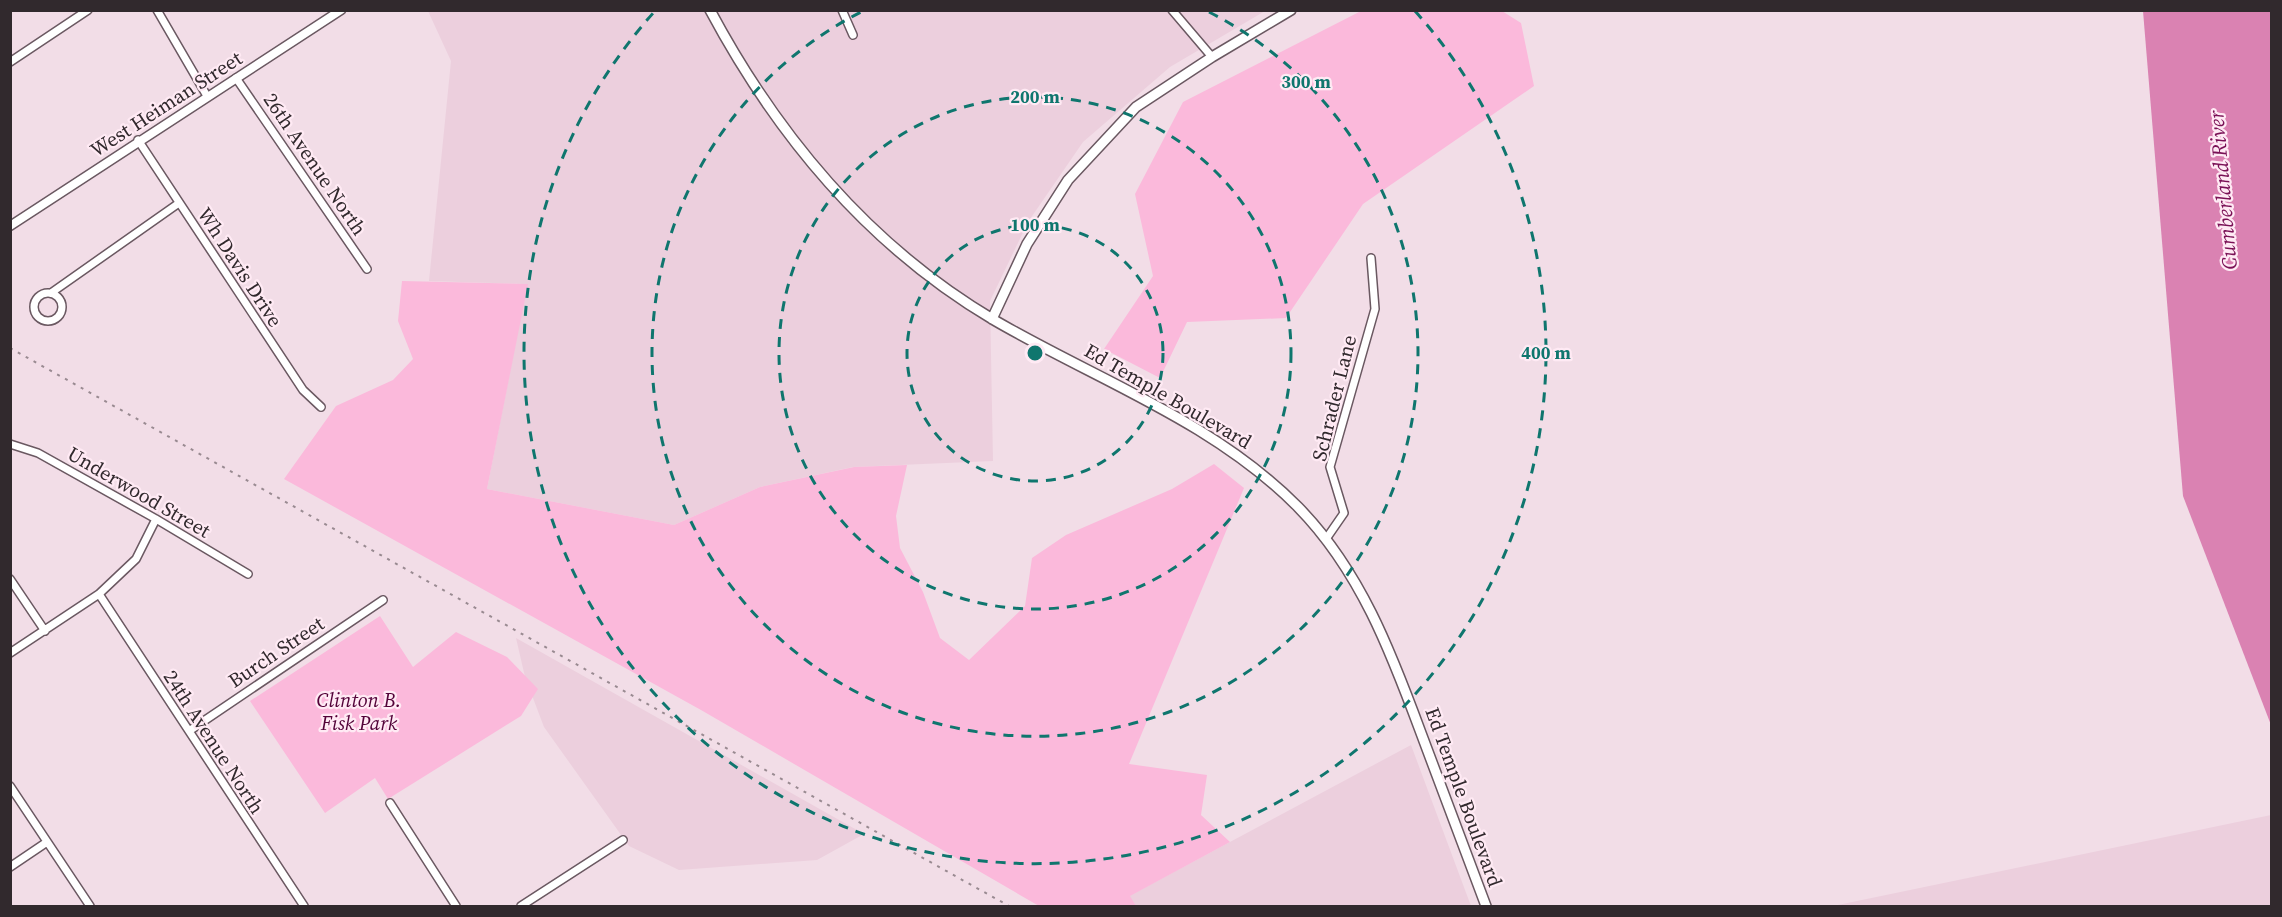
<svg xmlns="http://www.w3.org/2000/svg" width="2282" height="917" font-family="'Source Serif 4',serif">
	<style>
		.built { fill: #eccfdd }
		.green { fill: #fbb9db }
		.water { fill: #da82b2 }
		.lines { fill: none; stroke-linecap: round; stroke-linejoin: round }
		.minor-casing { stroke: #6a5861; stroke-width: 10 }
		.tertiary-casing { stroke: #6a5861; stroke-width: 11 }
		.secondary-casing { stroke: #6a5861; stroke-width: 12 }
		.minor { stroke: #fff; stroke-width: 7 }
		.tertiary { stroke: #fff; stroke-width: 8 }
		.secondary { stroke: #fff; stroke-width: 9 }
		.rail { stroke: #998a91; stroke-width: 2; stroke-dasharray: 3 6; stroke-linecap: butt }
		.ring { fill: none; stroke: #0f766e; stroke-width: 3; stroke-dasharray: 10 8 }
		.labels { text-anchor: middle; stroke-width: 4.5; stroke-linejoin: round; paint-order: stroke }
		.street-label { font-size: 20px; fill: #31292d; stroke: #ffeaf4 }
		.park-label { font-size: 20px; font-style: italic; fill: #530238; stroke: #ffeaf4 }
		.water-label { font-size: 21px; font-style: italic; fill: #7a1156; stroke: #ffeaf4 }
		.centre { fill: #0f766e; stroke: #ffeaf4; stroke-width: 3 }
		.ring-label { font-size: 18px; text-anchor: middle; font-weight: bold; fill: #0f766e; stroke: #ffeaf4; stroke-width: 4.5; stroke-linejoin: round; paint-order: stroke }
	</style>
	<rect width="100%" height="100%" fill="#f2dde7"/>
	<path class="built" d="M 428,11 L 1265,11 L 1170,67 L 1083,142 L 1028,222 L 990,301 L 993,461 L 853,467 L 760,487 L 674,525 L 487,489 L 527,284 L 429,281 L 451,61 Z
		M 516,638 L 864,834 L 817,860 L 679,870 L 629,846 L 544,727 L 525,677 Z
		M 1411,745 L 1471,906 L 1136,906 L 1129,896 Z
		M 2271,815 L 2271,906 L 1833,906 Z"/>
	<path class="green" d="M 1361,11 L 1502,11 L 1521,23 L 1534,86 L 1363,204 L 1286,318 L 1187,322 L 1160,378 L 1104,349 L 1153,276 L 1135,194 L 1183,102 Z
		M 402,281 L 528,284 L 487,489 L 674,525 L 760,487 L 854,467 L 907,465 L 896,516 L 900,548 L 923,592 L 940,638 L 969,660 L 1025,606 L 1032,558 L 1066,535 L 1172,489 L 1214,464 L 1244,488 L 1129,764 L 1207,775 L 1201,815 L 1230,842 L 1130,896 L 1136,906 L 1039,906 L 701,710 L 284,479 L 336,406 L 393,380 L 413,359 L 398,321 Z
		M 380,616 L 413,667 L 456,632 L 507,657 L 538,689 L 521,716 L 388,799 L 375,778 L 325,813 L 250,701 Z"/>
	<path class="water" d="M 2143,11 L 2271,11 L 2271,725 L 2183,496 Z"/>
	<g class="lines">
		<g class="minor-casing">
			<path id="minor" d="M 157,10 L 207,96
				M 842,10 L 853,35
				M 1172,10 L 1212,57
				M 10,62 L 88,10
				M 236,78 L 367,269
				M 138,140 L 303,390 L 321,407
				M 51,293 L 179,203
				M34 307a14 14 0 1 1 28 0a14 14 0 1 1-28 0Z
				M 10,444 L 38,453 L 156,519 L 248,574
				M 1326,539 L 1344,513 L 1330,467 L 1375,309 L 1371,258
				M 10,579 L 45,631
				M 99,594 L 304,906
				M 10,653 L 99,594 L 136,559 L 156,519
				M 189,731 L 383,600
				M 10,786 L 90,906
				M 390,803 L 456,906
				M 10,867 L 47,842
				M 521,906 L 623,840"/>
		</g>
		<g class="tertiary-casing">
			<path id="tertiary" d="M 10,226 L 341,10"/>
		</g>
		<g class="secondary-casing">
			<path id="secondary" d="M 710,10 C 778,137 869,246 994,320 C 1097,380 1213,421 1298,507 C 1360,570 1391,652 1421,733 C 1443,791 1464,849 1486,906
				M 992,319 L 1027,244 L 1068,180 L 1136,107 L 1212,57 L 1291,10"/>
		</g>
		<use href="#minor" class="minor"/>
		<use href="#tertiary" class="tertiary"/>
		<use href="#secondary" class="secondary"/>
		<path class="rail" d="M 10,348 L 1009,906"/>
	</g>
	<g class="ring">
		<circle cx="1035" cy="353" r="128"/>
		<circle cx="1035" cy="353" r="256"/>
		<path d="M1209 12A383 383 0 1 1 861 12"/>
		<path d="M1415 11A511 511 0 1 1 655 11"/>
	</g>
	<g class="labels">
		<g class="street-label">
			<text transform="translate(166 104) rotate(-33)" y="7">West Heiman Street</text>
			<text transform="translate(315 164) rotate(56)" y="7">26th Avenue North</text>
			<text transform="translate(240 267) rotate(57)" y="7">Wh Davis Drive</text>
			<text transform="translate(1168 396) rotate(30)" y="7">Ed Temple Boulevard</text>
			<text transform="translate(1334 398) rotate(-76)" y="7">Schrader Lane</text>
			<text transform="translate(139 492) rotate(30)" y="7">Underwood Street</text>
			<text transform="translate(276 652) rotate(-34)" y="7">Burch Street</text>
			<text transform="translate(214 742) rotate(57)" y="7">24th Avenue North</text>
			<text transform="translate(1464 797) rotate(70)" y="7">Ed Temple Boulevard</text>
		</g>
		<g class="park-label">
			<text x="359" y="707">Clinton B.<tspan x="359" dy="23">Fisk Park</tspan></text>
		</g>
		<g class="water-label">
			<text transform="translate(2223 190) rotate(-95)" y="7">Cumberland River</text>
		</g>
	</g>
	<circle cx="1035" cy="353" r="9" class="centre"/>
	<g class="ring-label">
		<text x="1306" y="88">300 m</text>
		<text x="1035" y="103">200 m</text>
		<text x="1035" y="231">100 m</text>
		<text x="1546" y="359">400 m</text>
	</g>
	<rect width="2282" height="917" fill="none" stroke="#31292d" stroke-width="24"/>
</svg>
